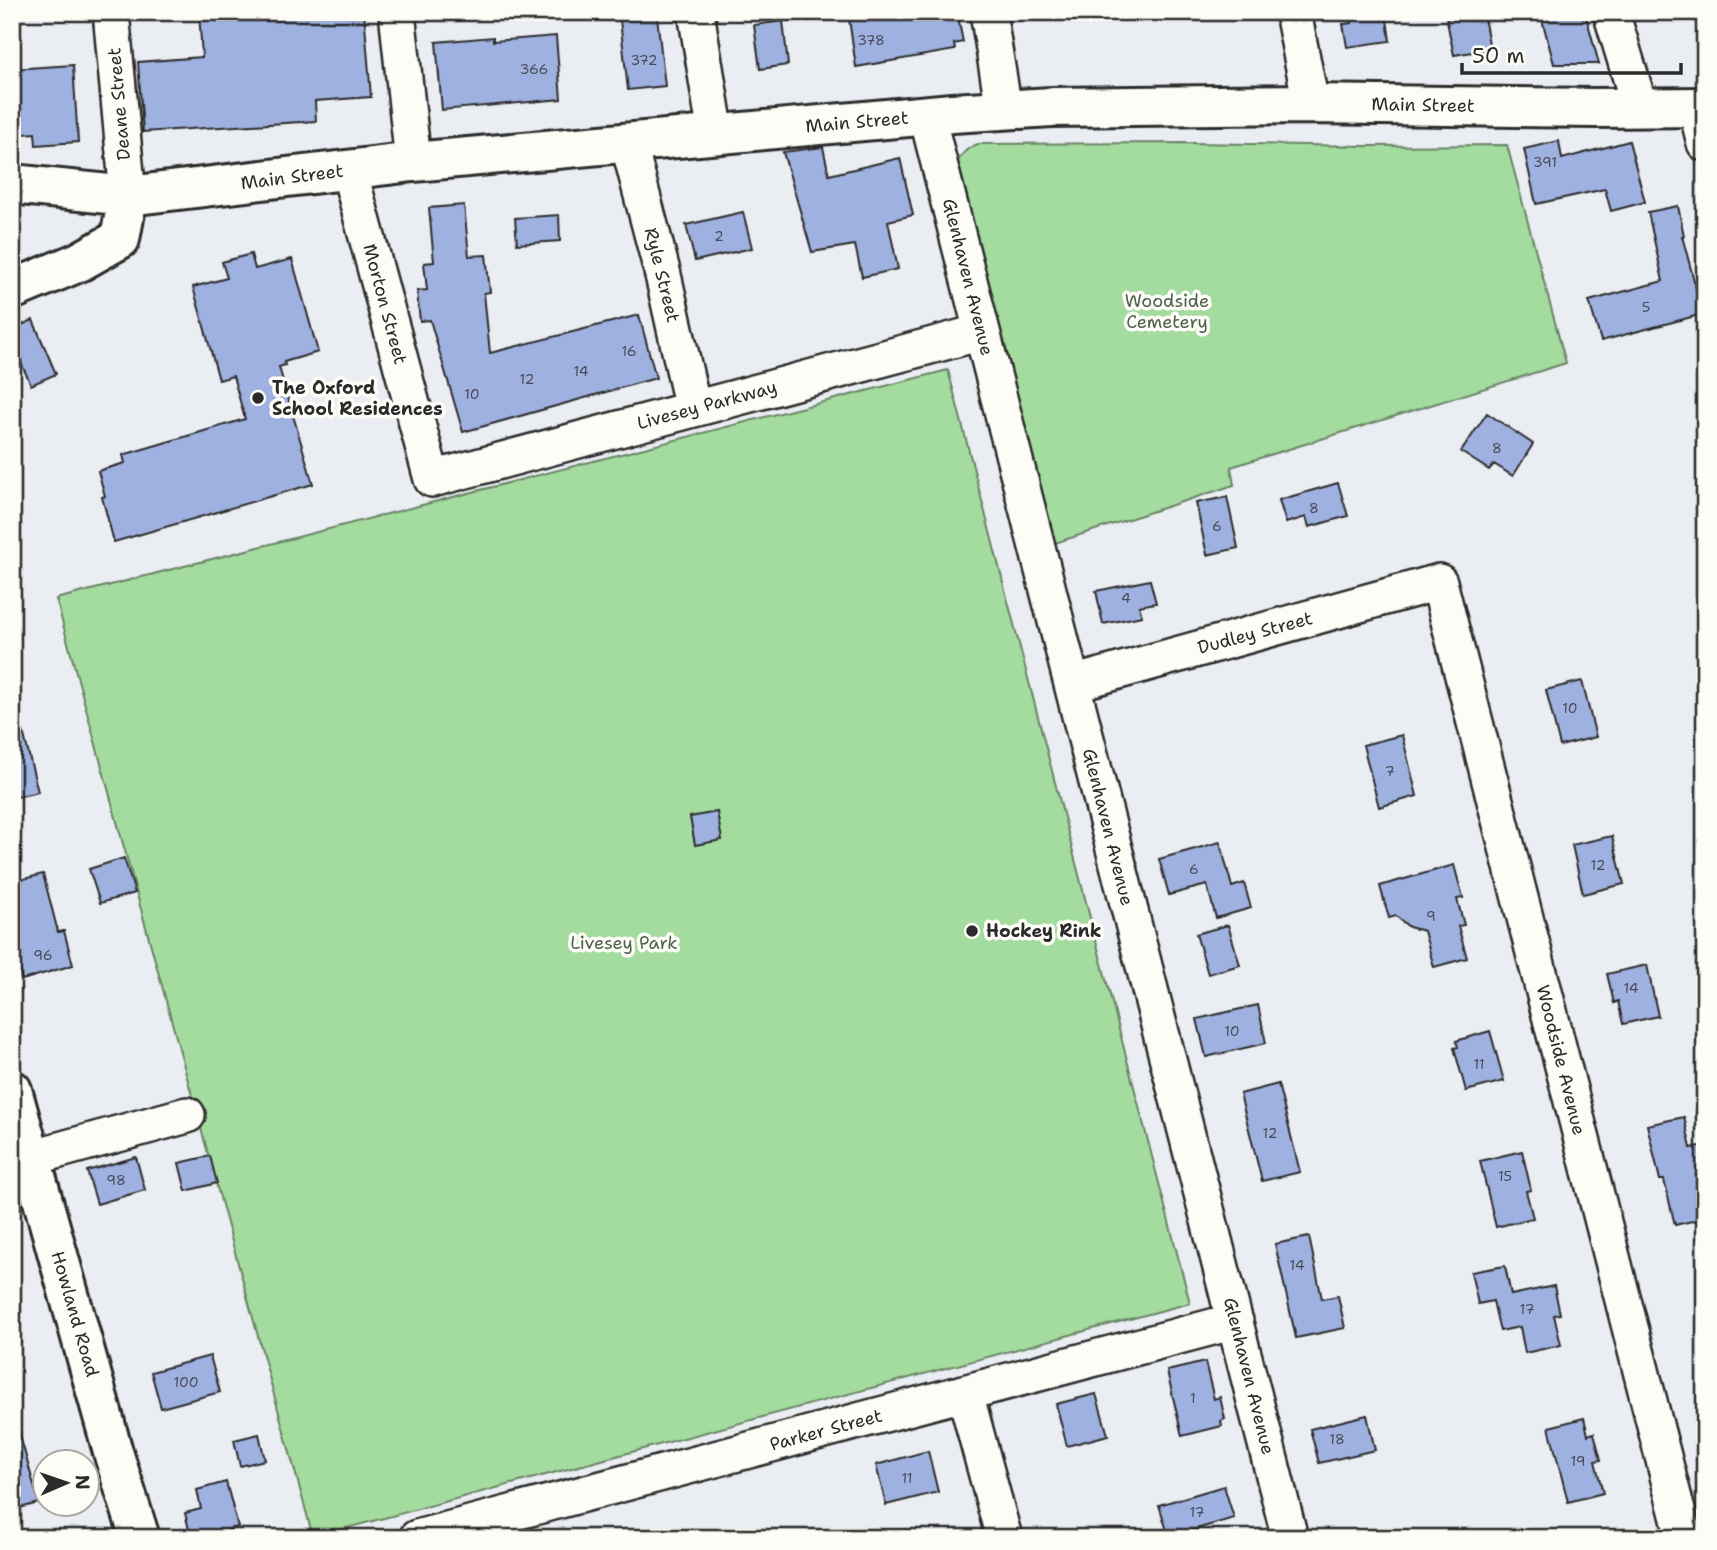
<svg xmlns="http://www.w3.org/2000/svg" width="1717" height="1550" font-family="'Shantell Sans',sans-serif">
	<style>
		.green { fill: #a4db9f; stroke: #688365; stroke-width: 2 }
		.building { fill: #9fb1e0; stroke: #2b2b2b; stroke-width: 2 }
		.lines { fill: none; stroke-linecap: round; stroke-linejoin: round }
		.street-casing { stroke: #2b2b2b; stroke-width: 40 }
		.secondary-casing { stroke: #2b2b2b; stroke-width: 44 }
		.street { stroke: #fdfcf7; stroke-width: 35 }
		.secondary { stroke: #fdfcf7; stroke-width: 38 }
		.poi-dot { fill: #2b2b2b; stroke: #fdfcf7; stroke-width: 2.5 }
		.labels { text-anchor: middle; stroke-width: 7; stroke-linejoin: round; paint-order: stroke }
		.number-label { font-size: 14px; fill: #484c58 }
		.street-label { font-size: 18px; fill: #2b2b2b; stroke: #fdfcf7 }
		.park-label { font-size: 18px; fill: #4f604e; stroke: #fdfcf7 }
		.poi-label { font-size: 18px; font-weight: bold; fill: #2b2b2b; stroke: #fdfcf7; text-anchor: start }
	</style>
	<rect width="100%" height="100%" fill="#eaedf2"/>
	<filter id="ink" filterUnits="userSpaceOnUse"><feTurbulence type="fractalNoise" baseFrequency=".0143" numOctaves="2"/><feDisplacementMap in="SourceGraphic" scale="14" xChannelSelector="R" yChannelSelector="G"/><feConvolveMatrix kernelMatrix="1 2 1 2 8 2 1 2 1" color-interpolation-filters="sRGB"/></filter>
	<g filter="url(#ink)">
		<path class="green" d="M 1193,143 L 1366,146 L 1507,145 L 1566,363 L 1231,467 L 1234,485 L 1052,544 L 956,168 C 959,155 966,148 978,144 Z
			M 948,370 L 1190,1303 L 313,1537 L 56,599 Z"/>
		<path class="building" d="M 199,12 L 364,12 L 371,97 L 315,101 L 316,121 L 143,132 L 138,62 L 202,57 Z
			M 848,12 L 957,12 L 963,42 L 954,44 L 955,50 L 856,67 Z
			M 1351,12 L 1386,12 L 1390,41 L 1347,47 L 1343,24 L 1352,23 Z
			M 1445,12 L 1483,12 L 1490,49 L 1454,55 Z
			M 1540,12 L 1585,12 L 1599,64 L 1554,64 Z
			M 657,16 L 665,86 L 628,90 L 620,20 Z
			M 783,21 L 788,65 L 760,69 L 754,25 Z
			M 556,36 L 561,99 L 442,110 L 436,42 L 493,37 L 493,41 Z
			M 73,65 L 78,142 L 36,145 L 35,133 L 12,135 L 12,69 Z
			M 1559,141 L 1562,159 L 1629,141 L 1645,202 L 1611,211 L 1605,189 L 1536,204 L 1524,149 Z
			M 823,147 L 829,175 L 900,158 L 913,215 L 888,221 L 898,269 L 862,277 L 855,245 L 812,252 L 783,152 Z
			M 464,205 L 469,256 L 486,255 L 490,292 L 484,293 L 490,353 L 639,315 L 656,378 L 463,432 L 430,320 L 420,321 L 417,291 L 427,290 L 424,263 L 434,262 L 429,208 Z
			M 1678,206 L 1684,236 L 1682,236 L 1703,314 L 1601,341 L 1589,301 L 1663,281 L 1648,212 Z
			M 743,212 L 752,248 L 695,261 L 686,225 Z
			M 559,215 L 560,241 L 517,244 L 515,218 Z
			M 251,254 L 255,269 L 292,259 L 318,352 L 284,362 L 285,365 L 279,367 L 313,484 L 114,542 L 102,497 L 105,496 L 98,471 L 125,463 L 123,455 L 245,419 L 233,376 L 219,380 L 193,287 L 227,278 L 222,262 Z
			M 33,320 L 56,374 L 31,385 L 12,343 L 12,329 Z
			M 1487,413 L 1533,444 L 1513,476 L 1494,464 L 1489,470 L 1461,452 Z
			M 1338,483 L 1348,516 L 1309,527 L 1306,517 L 1286,523 L 1279,500 Z
			M 1227,497 L 1238,548 L 1207,555 L 1196,503 Z
			M 1150,580 L 1156,603 L 1139,606 L 1142,616 L 1103,624 L 1096,591 Z
			M 1582,681 L 1596,737 L 1560,746 L 1546,690 Z
			M 21,723 L 38,792 L 12,798 L 12,724 Z
			M 1402,735 L 1417,796 L 1379,807 L 1363,745 Z
			M 717,812 L 722,840 L 695,845 L 690,817 Z
			M 1612,836 L 1624,884 L 1583,894 L 1572,845 Z
			M 1220,842 L 1232,887 L 1244,883 L 1251,908 L 1216,918 L 1207,885 L 1169,895 L 1159,859 Z
			M 124,858 L 135,893 L 100,903 L 89,869 Z
			M 1454,865 L 1463,898 L 1457,899 L 1464,925 L 1458,926 L 1467,958 L 1434,967 L 1424,931 L 1409,927 L 1396,916 L 1389,918 L 1380,886 Z
			M 43,874 L 58,932 L 64,931 L 73,965 L 22,980 L 12,946 L 12,882 Z
			M 1228,925 L 1240,965 L 1208,974 L 1196,934 Z
			M 1647,965 L 1658,1016 L 1623,1024 L 1618,1001 L 1614,1003 L 1607,974 Z
			M 1258,1005 L 1266,1043 L 1206,1057 L 1197,1019 Z
			M 1490,1031 L 1504,1081 L 1466,1091 L 1454,1048 L 1458,1047 L 1456,1041 Z
			M 1278,1084 L 1300,1172 L 1262,1181 L 1240,1094 Z
			M 1684,1117 L 1691,1148 L 1705,1145 L 1705,1183 L 1700,1185 L 1705,1218 L 1675,1225 L 1664,1180 L 1660,1180 L 1647,1125 Z
			M 1522,1151 L 1531,1190 L 1526,1191 L 1533,1218 L 1496,1227 L 1480,1161 Z
			M 210,1156 L 217,1183 L 186,1191 L 179,1163 Z
			M 136,1157 L 145,1190 L 97,1204 L 87,1171 Z
			M 1309,1237 L 1322,1299 L 1338,1296 L 1345,1328 L 1296,1338 L 1275,1244 Z
			M 1505,1266 L 1511,1295 L 1554,1286 L 1560,1314 L 1554,1315 L 1561,1345 L 1525,1353 L 1520,1327 L 1500,1331 L 1493,1301 L 1478,1304 L 1471,1272 Z
			M 210,1356 L 220,1392 L 161,1408 L 151,1372 Z
			M 1205,1362 L 1214,1399 L 1220,1397 L 1225,1419 L 1221,1421 L 1222,1426 L 1182,1436 L 1167,1371 Z
			M 1096,1394 L 1108,1435 L 1067,1446 L 1056,1404 Z
			M 1367,1415 L 1375,1450 L 1319,1463 L 1310,1429 Z
			M 1584,1418 L 1588,1435 L 1594,1433 L 1601,1460 L 1595,1461 L 1603,1493 L 1568,1502 L 1549,1427 Z
			M 19,1432 L 39,1503 L 12,1510 L 12,1433 Z
			M 259,1434 L 265,1460 L 240,1466 L 234,1440 Z
			M 928,1451 L 938,1492 L 886,1505 L 876,1465 Z
			M 226,1482 L 238,1527 L 229,1529 L 230,1534 L 216,1538 L 191,1538 L 185,1513 L 201,1509 L 197,1490 Z
			M 1224,1486 L 1234,1518 L 1169,1537 L 1159,1505 Z"/>
		<g class="lines">
			<g class="street-casing">
				<path id="street" d="M 111,12 L 128,196
					M 397,12 L 413,162
					M 696,12 L 716,135
					M 988,12 L 1004,110
					M 1293,12 L 1311,104
					M 1611,12 L 1640,108
					M 1696,107 L 1705,143
					M 927,116 L 1290,1538
					M 628,142 L 663,275 L 693,409
					M 349,170 L 432,479 L 982,332
					M 1072,684 L 1439,582 L 1684,1538
					M 12,1163 L 187,1115
					M 965,1393 L 1004,1538
					M 417,1538 L 1235,1321"/>
			</g>
			<g class="secondary-casing">
				<path id="secondary" d="M 12,184 L 128,196 L 413,162 L 952,113 L 1052,107 L 1311,104 L 1595,108 L 1705,107
					M 12,290 L 79,262 L 120,239 L 128,196
					M 12,1090 L 113,1452 L 140,1538"/>
			</g>
			<use href="#street" class="street"/>
			<use href="#secondary" class="secondary"/>
		</g>
	</g>
	<g class="poi-dot">
		<circle cx="258" cy="398" r="7"/>
		<circle cx="972" cy="931" r="7"/>
	</g>
	<g class="labels">
		<g class="number-label">
			<text x="871" y="45">378</text>
			<text x="644" y="65">372</text>
			<text x="534" y="74">366</text>
			<text x="1545" y="167">391</text>
			<text x="719" y="241">2</text>
			<text x="1646" y="312">5</text>
			<text x="629" y="356">16</text>
			<text x="581" y="376">14</text>
			<text x="527" y="384">12</text>
			<text x="472" y="399">10</text>
			<text x="1497" y="453">8</text>
			<text x="1314" y="513">8</text>
			<text x="1217" y="531">6</text>
			<text x="1126" y="603">4</text>
			<text x="1570" y="713">10</text>
			<text x="1390" y="776">7</text>
			<text x="1598" y="870">12</text>
			<text x="1194" y="874">6</text>
			<text x="1431" y="921">9</text>
			<text x="43" y="960">96</text>
			<text x="1631" y="993">14</text>
			<text x="1232" y="1036">10</text>
			<text x="1479" y="1069">11</text>
			<text x="1270" y="1138">12</text>
			<text x="1505" y="1181">15</text>
			<text x="116" y="1185">98</text>
			<text x="1297" y="1270">14</text>
			<text x="1527" y="1314">17</text>
			<text x="186" y="1387">100</text>
			<text x="1193" y="1403">1</text>
			<text x="1337" y="1444">18</text>
			<text x="1578" y="1466">19</text>
			<text x="907" y="1483">11</text>
			<text x="1197" y="1517">17</text>
		</g>
		<g class="street-label">
			<text transform="translate(119 104) rotate(-95)" y="6">Deane Street</text>
			<text transform="translate(1423 105) rotate(1)" y="6">Main Street</text>
			<text transform="translate(857 122) rotate(-5)" y="6">Main Street</text>
			<text transform="translate(292 177) rotate(-7)" y="6">Main Street</text>
			<text transform="translate(662 275) rotate(76)" y="6">Ryle Street</text>
			<text transform="translate(968 277) rotate(76)" y="6">Glenhaven Avenue</text>
			<text transform="translate(385 304) rotate(75)" y="6">Morton Street</text>
			<text transform="translate(707 405) rotate(-15)" y="6">Livesey Parkway</text>
			<text transform="translate(1255 633) rotate(-15)" y="6">Dudley Street</text>
			<text transform="translate(1108 827) rotate(76)" y="6">Glenhaven Avenue</text>
			<text transform="translate(1561 1060) rotate(76)" y="6">Woodside Avenue</text>
			<text transform="translate(75 1314) rotate(74)" y="6">Howland Road</text>
			<text transform="translate(1249 1376) rotate(76)" y="6">Glenhaven Avenue</text>
			<text transform="translate(826 1430) rotate(-15)" y="6">Parker Street</text>
		</g>
		<g class="park-label">
			<text x="1167" y="307">Woodside<tspan x="1167" dy="21">Cemetery</tspan></text>
			<text x="624" y="949">Livesey Park</text>
		</g>
		<g class="poi-label">
			<text x="272" y="394">The Oxford<tspan x="272" dy="21">School Residences</tspan></text>
			<text x="986" y="937">Hockey Rink</text>
		</g>
	</g>
	<rect width="1717" height="1550" fill="none" stroke="#fdfcf7" stroke-width="42"/>
	<rect x="21" y="21" width="1675" height="1508" fill="none" stroke="#2b2b2b" stroke-width="2.5" filter="url(#ink)"/>
	<g transform="translate(66 1483) rotate(88)"><circle r="33" fill="#fdfcf7" stroke="#a9a8a5" stroke-width="2"/>
	<path d="M0-5L12 26L0 18L-12 26Z" fill="#2b2b2b"/>
	<text y="-10" font-size="19" font-weight="bold" text-anchor="middle" fill="#2b2b2b">N</text>
	</g>
	<path d="M1462 63v10h219v-10" fill="none" stroke="#2b2b2b" stroke-width="3.5"/>
	<text x="1472" y="63" font-size="21" fill="#2b2b2b" stroke="#fdfcf7" stroke-width="5" paint-order="stroke">50 m</text>
</svg>
